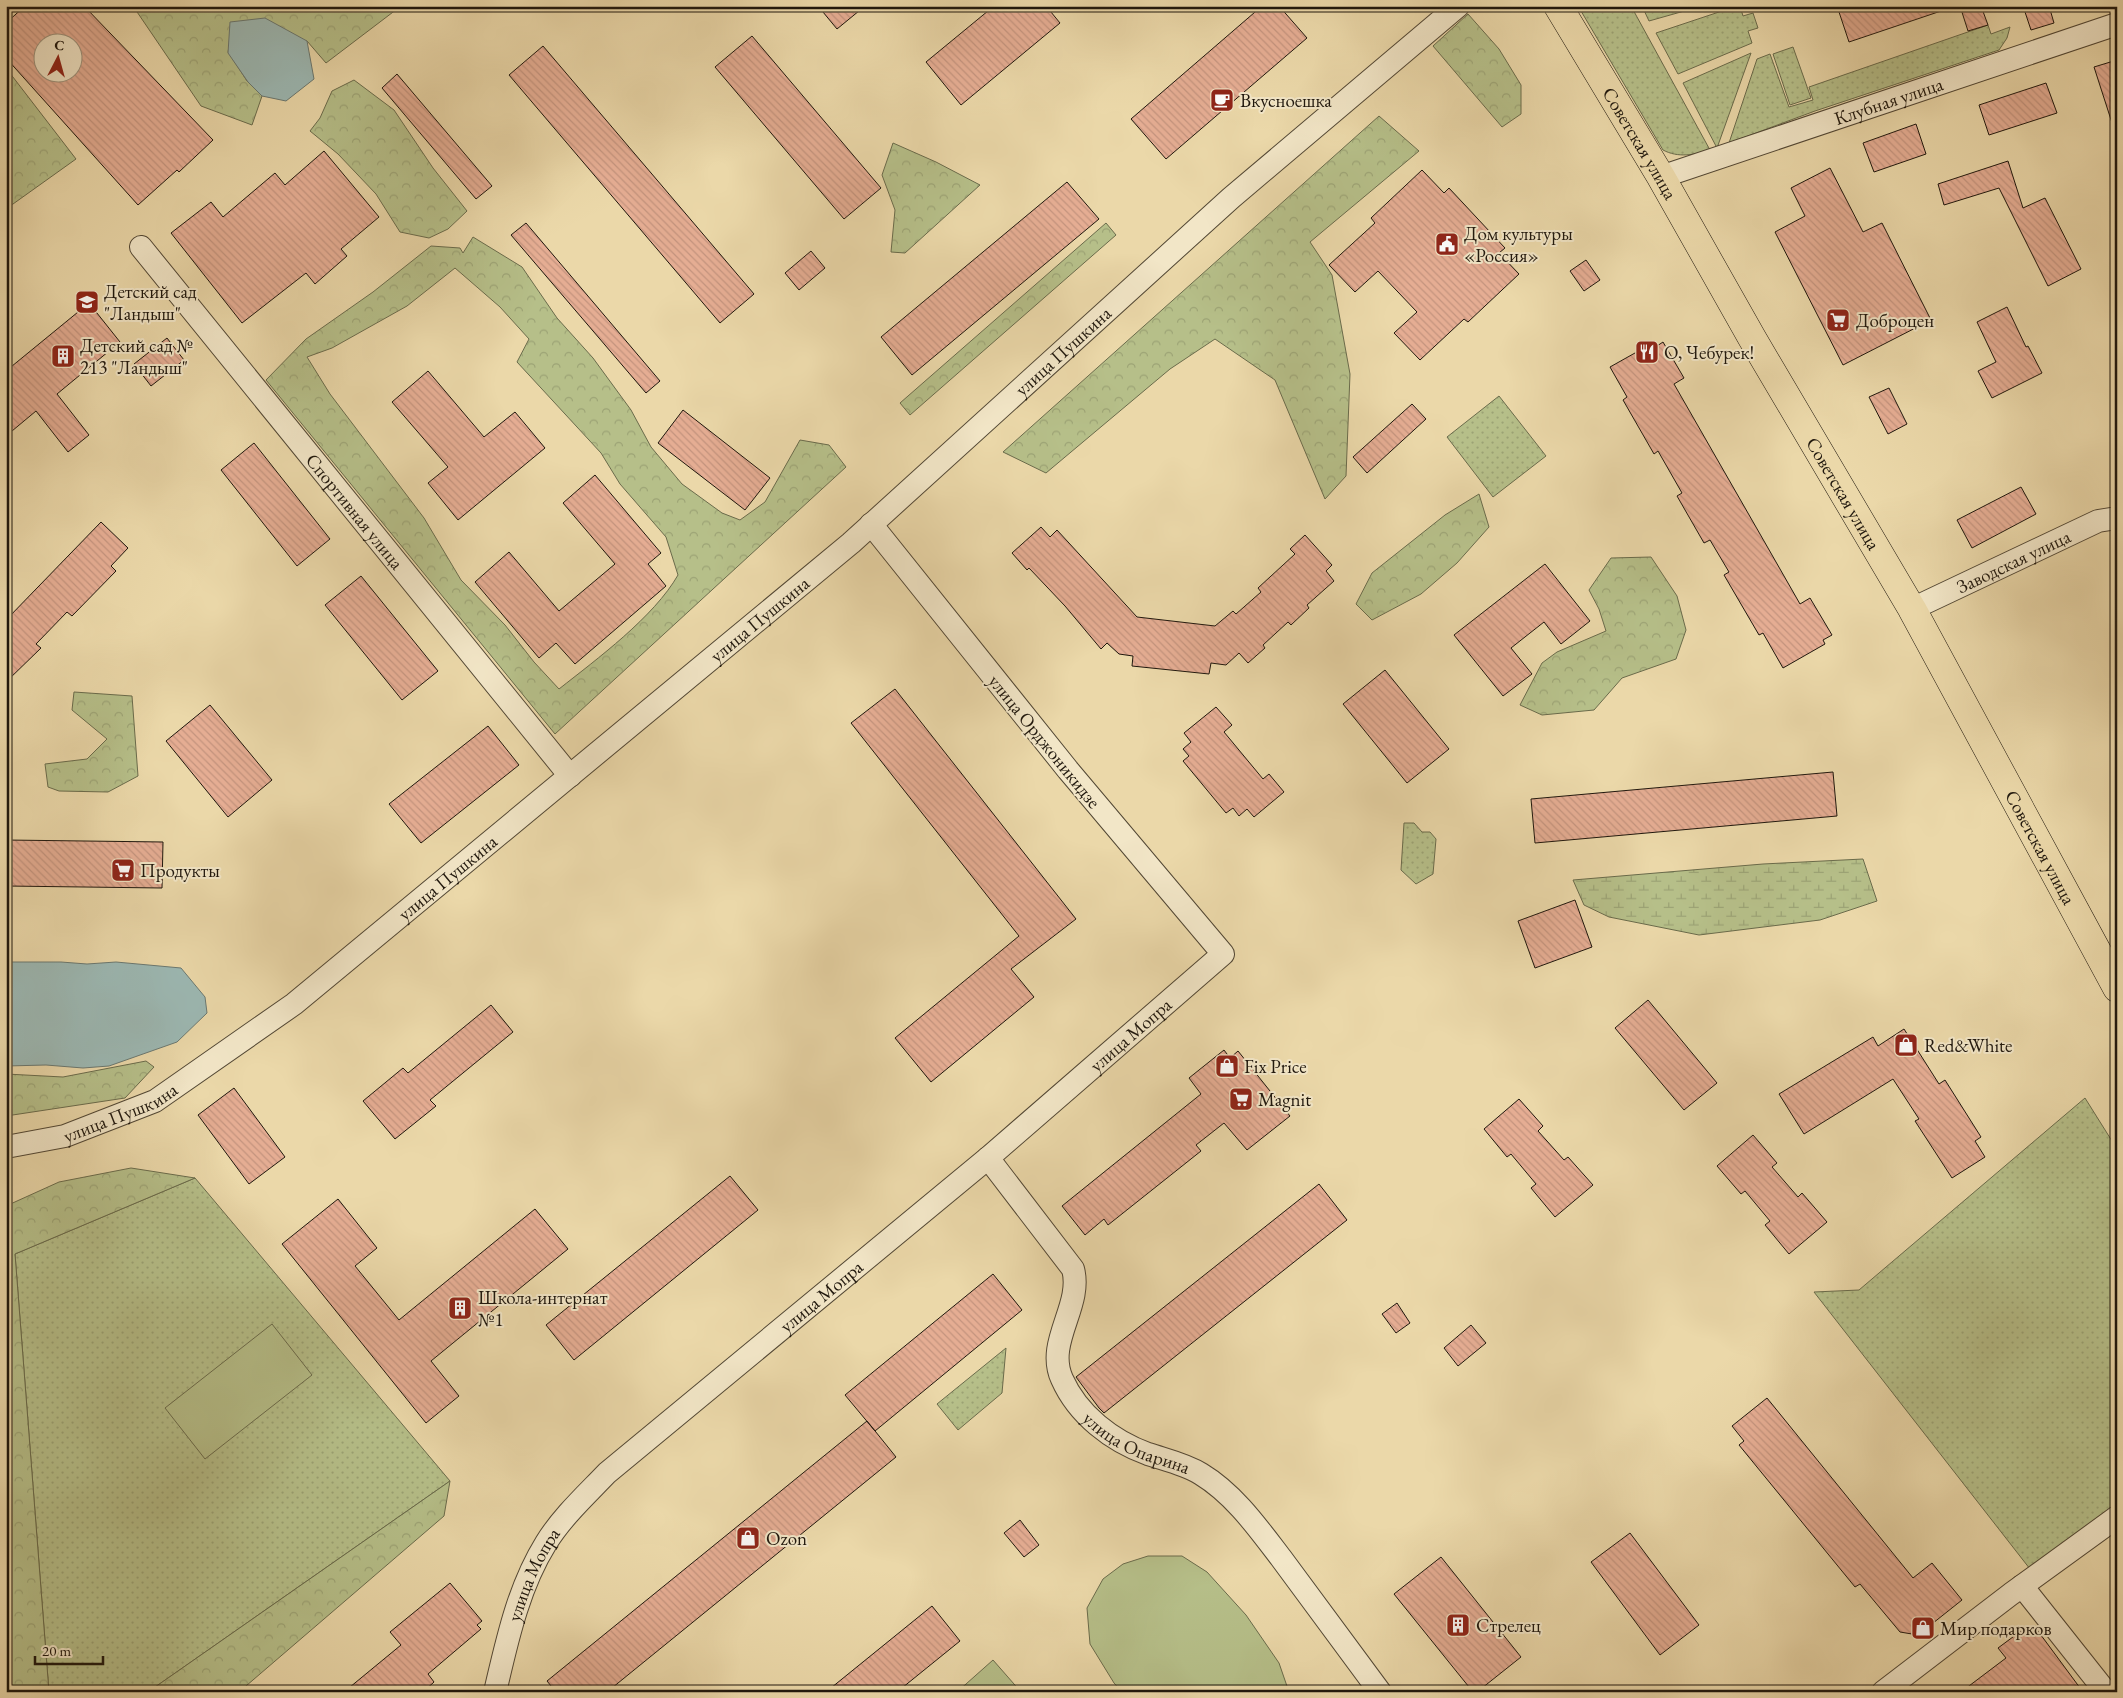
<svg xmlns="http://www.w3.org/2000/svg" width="2123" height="1698" font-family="'EB Garamond',serif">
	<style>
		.green { fill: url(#green-dots); stroke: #6a6b4b }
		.forest { fill: url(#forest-crowns); stroke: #6a6b4b; fill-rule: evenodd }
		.wetland { fill: url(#wetland-marsh); stroke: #6a6b4b }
		.pitch { fill: #b6bf89; stroke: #6a6b4b }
		.water { fill: #9cb8b3; stroke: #6a7871 }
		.building { fill: url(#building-back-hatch); stroke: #1f170d; fill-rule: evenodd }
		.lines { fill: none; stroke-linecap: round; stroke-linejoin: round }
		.street-casing { stroke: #524734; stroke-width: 24 }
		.primary-casing { stroke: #1f170d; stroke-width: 29 }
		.street { stroke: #f2e6c7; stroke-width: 22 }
		.primary { stroke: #ebd8a9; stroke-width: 28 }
		.labels { text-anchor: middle; stroke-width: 4; stroke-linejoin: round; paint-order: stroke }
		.poi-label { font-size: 19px; fill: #1f170d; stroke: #f2e6c7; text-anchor: start }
		.street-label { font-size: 19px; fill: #1f170d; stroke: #f2e6c7 }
	</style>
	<defs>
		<pattern id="green-dots" width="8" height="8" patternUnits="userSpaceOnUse" patternTransform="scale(1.25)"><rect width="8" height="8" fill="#b6bf89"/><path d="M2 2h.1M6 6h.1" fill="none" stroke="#9ca375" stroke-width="1.8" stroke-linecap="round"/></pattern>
		<pattern id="forest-crowns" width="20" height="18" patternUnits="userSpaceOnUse" patternTransform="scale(1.25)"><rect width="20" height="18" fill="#b6bf89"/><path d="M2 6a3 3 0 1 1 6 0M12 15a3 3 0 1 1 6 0" fill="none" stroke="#9ca375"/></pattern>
		<pattern id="wetland-marsh" width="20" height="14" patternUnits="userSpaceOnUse" patternTransform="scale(1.25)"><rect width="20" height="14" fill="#b6bf89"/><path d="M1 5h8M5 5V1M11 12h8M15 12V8" fill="none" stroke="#9ca375"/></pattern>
		<pattern id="building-back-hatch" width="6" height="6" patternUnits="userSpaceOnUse" patternTransform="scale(1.25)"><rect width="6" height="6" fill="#e5ad93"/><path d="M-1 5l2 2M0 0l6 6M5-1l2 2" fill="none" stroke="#c4947e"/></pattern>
	</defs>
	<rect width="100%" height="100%" fill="#ebd8a9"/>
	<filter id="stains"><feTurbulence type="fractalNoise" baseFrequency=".004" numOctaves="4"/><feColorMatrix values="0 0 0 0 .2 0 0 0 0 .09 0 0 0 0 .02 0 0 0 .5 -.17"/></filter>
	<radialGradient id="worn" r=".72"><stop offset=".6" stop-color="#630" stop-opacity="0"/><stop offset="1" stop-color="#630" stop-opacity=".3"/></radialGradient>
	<path class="green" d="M 1580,6 L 1631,6 L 1710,150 C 1694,155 1678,158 1663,150 L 1581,11 Z
		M 1642,6 L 1702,6 L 1649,21 Z
		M 1737,6 L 1740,6 L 1743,16 L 1753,13 L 1758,28 L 1748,31 L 1752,43 L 1678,74 L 1656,33 Z
		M 1988,25 L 1991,34 L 2010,27 L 2007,38 L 1999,50 L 1815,111 L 1729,143 L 1757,59 L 1770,54 L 1789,107 L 1813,100 L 1809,87 Z
		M 1793,47 L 1811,98 L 1790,105 L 1773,54 Z
		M 1751,53 L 1717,148 L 1683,83 Z
		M 1499,396 L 1546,456 L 1493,497 L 1447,437 Z
		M 1404,823 L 1414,823 L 1422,832 L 1430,832 L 1436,839 L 1433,874 L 1416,884 L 1401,870 Z
		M 2085,1098 L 2117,1149 L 2117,1503 L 2030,1569 L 1814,1292 L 1859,1290 Z
		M 195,1178 L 450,1481 L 148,1692 L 49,1692 L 15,1254 Z
		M 1006,1348 L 1002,1393 L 958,1430 L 937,1404 Z"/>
	<path class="forest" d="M 133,6 L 401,6 L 326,63 L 307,41 L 229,53 L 247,81 L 262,96 L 252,125 L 201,106 Z
		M 1468,14 L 1499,49 L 1521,85 L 1521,114 L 1502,127 L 1433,46 Z
		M 6,68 L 76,159 L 6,209 Z
		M 354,80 L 394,110 L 433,168 L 467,211 L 448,229 L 429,238 L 400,232 L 376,194 L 338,154 L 310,131 L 320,118 L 332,91 Z
		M 1379,116 L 1419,151 L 1310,242 L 1332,275 L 1350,374 L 1346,476 L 1325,499 L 1275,380 L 1215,339 L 1170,369 L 1046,473 L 1003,452 Z
		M 893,143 L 936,162 L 980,185 L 905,253 L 891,252 L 895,210 L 882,175 Z
		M 1106,223 L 1116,235 L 910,415 L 900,403 Z
		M 473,237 L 522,267 L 557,318 L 593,358 L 631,410 L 651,447 L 682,484 L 722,513 L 740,520 L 765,502 L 800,440 L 829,445 L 846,467 L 555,734 L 266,380 L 306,339 L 373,292 L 431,246 L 460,248 L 463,253 ZM 455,268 L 500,307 L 529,339 L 517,362 L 601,453 L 620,484 L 666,537 L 678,575 C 654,617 597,659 559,689 L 534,662 L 505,625 L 461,580 L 424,518 L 330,394 L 307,357 L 332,348 L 407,306 Z
		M 1479,494 L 1489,527 L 1457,563 L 1421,594 L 1372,620 L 1356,604 L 1372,573 L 1445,515 Z
		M 1651,557 L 1677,596 L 1686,630 L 1676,659 L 1622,678 L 1594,710 L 1542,715 L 1520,705 L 1542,663 L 1557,652 L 1606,631 L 1599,609 L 1589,590 L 1611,558 Z
		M 74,692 L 132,696 L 138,776 L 108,792 L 59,791 L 48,787 L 45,764 L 87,759 L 107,739 L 72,710 Z
		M 146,1061 L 154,1067 L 125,1098 L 6,1116 L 6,1074 L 63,1077 Z
		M 131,1168 L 195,1178 L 15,1254 L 49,1692 L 9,1692 L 6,1655 L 6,1206 L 59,1182 Z
		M 450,1481 L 444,1516 L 239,1692 L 148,1692 Z"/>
	<path class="wetland" d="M 1863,859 L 1877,901 L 1820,920 L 1699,935 L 1609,917 L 1584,905 L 1573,880 L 1763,864 Z"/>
	<path class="pitch" d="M 272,1324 L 312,1375 L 205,1459 L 165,1408 Z
		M 1148,1556 L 1182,1556 L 1207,1572 L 1246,1615 L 1279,1663 L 1289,1692 L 1122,1692 L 1114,1683 L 1090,1644 L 1087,1608 L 1103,1579 L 1123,1564 Z
		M 993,1660 L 1021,1692 L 957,1692 Z"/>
	<path class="water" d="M 265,18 L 307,41 L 314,79 L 286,101 L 262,96 L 248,82 L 228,53 L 230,22 Z
		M 6,962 L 61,962 L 87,964 L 116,962 L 181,968 L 205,997 L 207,1013 L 177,1042 L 109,1066 L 83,1068 L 46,1065 L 6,1066 Z"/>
	<path class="building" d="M 25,6 L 84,6 L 213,140 L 179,172 L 177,170 L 138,205 L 6,58 L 6,23 ZM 42,42 L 72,42 L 72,72 L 42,72 Z
		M 818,6 L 865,6 L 837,29 Z
		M 994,6 L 1046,6 L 1060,23 L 961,105 L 926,62 Z
		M 1262,6 L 1279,6 L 1307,38 L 1166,159 L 1131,119 Z
		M 1837,6 L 1947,6 L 1947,9 L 1849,42 Z
		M 1960,6 L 1981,6 L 1988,25 L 1968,31 Z
		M 2023,6 L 2049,6 L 2054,23 L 2031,30 Z
		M 752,36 L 881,188 L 844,219 L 715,67 Z
		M 543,46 L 754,294 L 720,323 L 509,75 Z
		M 2117,60 L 2117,125 L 2113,126 L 2094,67 Z
		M 397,74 L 492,186 L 476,199 L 382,88 Z
		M 2046,83 L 2057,113 L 1989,135 L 1979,105 Z
		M 1916,124 L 1926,154 L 1874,172 L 1863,143 Z
		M 324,151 L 379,217 L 341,249 L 347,256 L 315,284 L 306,273 L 242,323 L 171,233 L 211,202 L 223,217 L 275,173 L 285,185 Z
		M 2008,161 L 2023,208 L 2045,198 L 2081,269 L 2048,286 L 1999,188 L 1944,205 L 1938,184 Z
		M 1830,168 L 1863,232 L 1882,223 L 1931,320 L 1843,365 L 1775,232 L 1805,216 L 1791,188 Z
		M 1422,170 L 1444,193 L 1449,188 L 1505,248 L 1499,253 L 1519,274 L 1468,322 L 1464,319 L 1420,360 L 1394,333 L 1417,312 L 1378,271 L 1355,292 L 1329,265 L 1375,223 L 1371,218 Z
		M 1067,182 L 1099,219 L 912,375 L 881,337 Z
		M 526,223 L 660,381 L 646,393 L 511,235 Z
		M 811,251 L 825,268 L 799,290 L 785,273 Z
		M 1586,260 L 1600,280 L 1584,291 L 1570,271 Z
		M 89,303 L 120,342 L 57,394 L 89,435 L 68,452 L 36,411 L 6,436 L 6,371 Z
		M 2007,307 L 2026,347 L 2028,346 L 2042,373 L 1992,398 L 1978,371 L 1996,362 L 1977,322 Z
		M 167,338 L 184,360 L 151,386 L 134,364 Z
		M 1663,342 L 1684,378 L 1674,384 L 1768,548 L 1800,604 L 1810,598 L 1832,635 L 1823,640 L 1825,644 L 1783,668 L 1763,633 L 1759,635 L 1724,575 L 1729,572 L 1710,540 L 1704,543 L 1677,496 L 1682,493 L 1658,451 L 1654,454 L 1623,400 L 1627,397 L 1610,367 L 1651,344 L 1654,348 Z
		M 428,371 L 484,437 L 515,412 L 545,448 L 458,520 L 428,483 L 448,467 L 392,402 Z
		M 1889,388 L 1907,424 L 1888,434 L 1869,397 Z
		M 1412,404 L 1426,419 L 1367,473 L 1353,457 Z
		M 683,410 L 770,478 L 745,510 L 658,443 Z
		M 254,443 L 330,539 L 297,566 L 221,470 Z
		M 595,475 L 661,553 L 648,564 L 666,586 L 575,664 L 556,643 L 539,658 L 475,582 L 509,552 L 559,611 L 615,564 L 563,503 Z
		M 2021,487 L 2036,514 L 1972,548 L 1957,520 Z
		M 101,522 L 128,548 L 111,566 L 116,571 L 72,616 L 67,612 L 36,644 L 41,648 L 6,682 L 6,620 Z
		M 1041,527 L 1050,537 L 1057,530 L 1137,617 L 1215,626 L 1233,611 L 1236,614 L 1261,592 L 1258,588 L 1295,554 L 1290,549 L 1305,535 L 1332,565 L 1326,571 L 1334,581 L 1307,605 L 1309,608 L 1291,625 L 1288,622 L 1263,645 L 1265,648 L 1248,663 L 1239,653 L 1226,665 L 1211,663 L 1209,674 L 1132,666 L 1133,656 L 1119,654 L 1107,643 L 1101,649 L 1065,606 L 1029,568 L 1027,570 L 1012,553 Z
		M 1545,564 L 1590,621 L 1561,644 L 1544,622 L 1511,648 L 1532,674 L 1503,696 L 1454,635 Z
		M 361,576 L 438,671 L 402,700 L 325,605 Z
		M 1385,670 L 1449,749 L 1407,783 L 1343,704 Z
		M 895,689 L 1076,919 L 1011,969 L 1034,997 L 931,1082 L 895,1038 L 1019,936 L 851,723 Z
		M 210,705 L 272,780 L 228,817 L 166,741 Z
		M 1216,707 L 1232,725 L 1224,732 L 1263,779 L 1269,774 L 1284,792 L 1254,817 L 1247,809 L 1239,816 L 1233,808 L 1226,813 L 1183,761 L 1189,756 L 1183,749 L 1191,742 L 1184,733 Z
		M 488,726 L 519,765 L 421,843 L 389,804 Z
		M 1833,772 L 1837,816 L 1535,843 L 1531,799 Z
		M 6,840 L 163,842 L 162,888 L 6,886 Z
		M 1575,900 L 1592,947 L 1535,968 L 1518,921 Z
		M 1648,1000 L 1717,1083 L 1684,1110 L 1615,1028 Z
		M 491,1005 L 513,1032 L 430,1100 L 436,1106 L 395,1139 L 363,1101 L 403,1068 L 408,1073 Z
		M 1904,1029 L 1939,1084 L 1945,1080 L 1981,1137 L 1975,1141 L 1985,1157 L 1952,1178 L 1915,1121 L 1919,1119 L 1893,1079 L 1804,1134 L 1779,1094 L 1873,1037 L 1878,1046 Z
		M 1224,1050 L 1230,1058 L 1238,1051 L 1290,1116 L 1247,1150 L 1224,1123 L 1196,1145 L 1201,1151 L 1108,1225 L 1104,1219 L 1085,1235 L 1062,1206 L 1201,1094 L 1189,1078 Z
		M 234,1088 L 285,1157 L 249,1184 L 198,1115 Z
		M 1519,1099 L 1543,1126 L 1538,1131 L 1564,1160 L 1568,1157 L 1593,1185 L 1555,1217 L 1531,1188 L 1536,1184 L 1511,1154 L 1507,1157 L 1484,1129 Z
		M 1753,1135 L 1777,1163 L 1772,1167 L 1798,1197 L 1802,1193 L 1827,1222 L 1789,1254 L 1765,1225 L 1770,1221 L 1745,1191 L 1741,1194 L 1717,1166 Z
		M 730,1176 L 758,1210 L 574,1360 L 546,1325 Z
		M 1319,1184 L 1347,1220 L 1104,1413 L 1099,1408 L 1076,1377 Z
		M 338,1199 L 377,1248 L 355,1266 L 399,1320 L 535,1209 L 568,1249 L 431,1361 L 459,1396 L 426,1423 L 282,1244 Z
		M 993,1274 L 1022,1310 L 875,1431 L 845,1395 Z
		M 1397,1303 L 1410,1323 L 1396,1333 L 1382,1314 Z
		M 1471,1325 L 1486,1343 L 1458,1366 L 1444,1348 Z
		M 1767,1398 L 1913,1578 L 1932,1563 L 1962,1600 L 1918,1635 L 1900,1632 L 1860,1584 L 1855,1587 L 1739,1445 L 1744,1441 L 1732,1426 Z
		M 867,1421 L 896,1457 L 607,1692 L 556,1692 L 547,1681 Z
		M 1020,1520 L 1039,1545 L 1024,1557 L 1004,1533 Z
		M 1630,1533 L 1699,1625 L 1660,1655 L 1591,1562 Z
		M 1441,1557 L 1521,1657 L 1477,1692 L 1473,1692 L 1394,1594 Z
		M 450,1583 L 482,1621 L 477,1625 L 481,1629 L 428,1674 L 434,1682 L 423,1692 L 344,1692 L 401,1645 L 390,1632 Z
		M 932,1606 L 960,1641 L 897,1692 L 826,1692 Z
		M 2035,1627 L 2083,1692 L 1961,1692 L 2006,1658 L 1998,1648 L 2021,1631 L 2024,1635 Z"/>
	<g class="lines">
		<g class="street-casing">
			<g id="street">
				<path id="s1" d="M 1661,177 L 2117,24"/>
				<path id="s2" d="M 141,247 L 570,776"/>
				<path id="s3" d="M 1912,609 L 2098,521 L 2117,518"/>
				<path id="s4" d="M 6,1147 L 65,1136 L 155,1101 L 294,1004 L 851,543 L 1231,198 L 1458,6"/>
				<path id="s5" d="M 988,1158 L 1073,1269 C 1083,1306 1045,1342 1062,1379 C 1078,1415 1112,1441 1148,1454 C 1166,1460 1185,1464 1201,1474 C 1234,1494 1258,1528 1281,1558 C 1314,1602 1347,1647 1380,1692"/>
				<path d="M 2022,1586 L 2106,1692"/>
				<path id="s6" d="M 495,1692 C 507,1641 518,1588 546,1543 C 562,1517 586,1495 607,1473 L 988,1158 L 1223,954 L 1068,770 L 871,524"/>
				<path d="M 1883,1692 L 2011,1594 L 2117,1517"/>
			</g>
		</g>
		<g class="primary-casing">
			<g id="primary">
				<path id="s7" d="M 1558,6 L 1661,177 L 1752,338 L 1912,609 L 2117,988"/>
			</g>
		</g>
		<use href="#street" class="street"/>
		<use href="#primary" class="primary"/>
	</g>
	<defs>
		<g id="cafe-square" transform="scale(1.25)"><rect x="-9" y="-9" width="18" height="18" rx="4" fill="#8f2418" stroke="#f2e6c7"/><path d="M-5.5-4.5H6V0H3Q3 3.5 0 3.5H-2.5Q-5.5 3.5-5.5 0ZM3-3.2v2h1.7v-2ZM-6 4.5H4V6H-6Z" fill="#fff"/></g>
		<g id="civic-square" transform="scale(1.25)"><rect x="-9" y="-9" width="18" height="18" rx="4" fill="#8f2418" stroke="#f2e6c7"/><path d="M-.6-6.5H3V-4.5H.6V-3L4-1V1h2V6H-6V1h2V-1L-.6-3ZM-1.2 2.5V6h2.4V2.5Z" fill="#fff"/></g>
		<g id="school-square" transform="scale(1.25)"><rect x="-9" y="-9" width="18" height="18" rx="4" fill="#8f2418" stroke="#f2e6c7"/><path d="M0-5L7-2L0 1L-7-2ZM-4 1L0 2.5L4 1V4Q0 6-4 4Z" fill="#fff"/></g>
		<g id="supermarket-square" transform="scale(1.25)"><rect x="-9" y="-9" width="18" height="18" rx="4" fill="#8f2418" stroke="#f2e6c7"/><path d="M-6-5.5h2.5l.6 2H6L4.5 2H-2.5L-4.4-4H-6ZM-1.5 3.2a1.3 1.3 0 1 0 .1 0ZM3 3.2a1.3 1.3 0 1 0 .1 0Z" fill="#fff"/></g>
		<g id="restaurant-square" transform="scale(1.25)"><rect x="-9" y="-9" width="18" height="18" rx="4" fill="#8f2418" stroke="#f2e6c7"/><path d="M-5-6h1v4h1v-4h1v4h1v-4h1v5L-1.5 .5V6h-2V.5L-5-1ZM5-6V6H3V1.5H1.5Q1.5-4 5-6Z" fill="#fff"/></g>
		<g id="building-square" transform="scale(1.25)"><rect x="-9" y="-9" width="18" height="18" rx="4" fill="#8f2418" stroke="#f2e6c7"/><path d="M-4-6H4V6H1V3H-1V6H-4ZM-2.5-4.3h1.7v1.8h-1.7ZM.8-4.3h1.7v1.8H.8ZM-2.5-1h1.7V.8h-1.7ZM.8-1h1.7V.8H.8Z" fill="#fff"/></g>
		<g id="shop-square" transform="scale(1.25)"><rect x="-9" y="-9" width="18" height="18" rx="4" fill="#8f2418" stroke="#f2e6c7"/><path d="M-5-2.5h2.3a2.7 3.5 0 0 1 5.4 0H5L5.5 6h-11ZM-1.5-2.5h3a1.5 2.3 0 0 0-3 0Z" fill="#fff"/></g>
	</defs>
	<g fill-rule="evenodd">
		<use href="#cafe-square" x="1222" y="100"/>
		<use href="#civic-square" x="1447" y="244"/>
		<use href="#school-square" x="87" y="302"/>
		<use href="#supermarket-square" x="1838" y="320"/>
		<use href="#restaurant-square" x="1647" y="352"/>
		<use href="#building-square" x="63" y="356"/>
		<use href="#supermarket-square" x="123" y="870"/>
		<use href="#shop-square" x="1906" y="1045"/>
		<use href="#shop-square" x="1227" y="1066"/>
		<use href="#supermarket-square" x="1241" y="1099"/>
		<use href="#building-square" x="460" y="1308"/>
		<use href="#shop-square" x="748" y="1538"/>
		<use href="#building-square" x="1458" y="1625"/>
		<use href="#shop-square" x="1923" y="1628"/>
	</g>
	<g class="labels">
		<g class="poi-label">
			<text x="1240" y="107">Вкусноешка</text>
			<text x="1464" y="240">Дом культуры<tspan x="1464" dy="22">«Россия»</tspan></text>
			<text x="104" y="298">Детский сад<tspan x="104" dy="22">"Ландыш"</tspan></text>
			<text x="1856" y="327">Доброцен</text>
			<text x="80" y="352">Детский сад №<tspan x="80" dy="22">213 "Ландыш"</tspan></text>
			<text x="1664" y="359">О, Чебурек!</text>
			<text x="140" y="877">Продукты</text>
			<text x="1924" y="1052">Red&amp;White</text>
			<text x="1244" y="1073">Fix Price</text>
			<text x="1258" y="1106">Magnit</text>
			<text x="478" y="1304">Школа-интернат<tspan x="478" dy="22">№1</tspan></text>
			<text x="766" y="1545">Ozon</text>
			<text x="1476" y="1632">Стрелец</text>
			<text x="1940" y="1635">Мир подарков</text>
		</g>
		<g class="street-label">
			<text dy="7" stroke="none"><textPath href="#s1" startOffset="240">Клубная улица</textPath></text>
			<text dy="7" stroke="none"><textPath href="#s7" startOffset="160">Советская улица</textPath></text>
			<text dy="7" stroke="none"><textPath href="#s4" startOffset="1335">улица Пушкина</textPath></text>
			<text dy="7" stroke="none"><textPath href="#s7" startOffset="565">Советская улица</textPath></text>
			<text dy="7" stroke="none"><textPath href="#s2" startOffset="340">Спортивная улица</textPath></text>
			<text dy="7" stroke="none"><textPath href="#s3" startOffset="112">Заводская улица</textPath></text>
			<text dy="7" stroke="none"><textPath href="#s4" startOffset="930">улица Пушкина</textPath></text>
			<text transform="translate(1045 741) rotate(51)" y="7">улица Орджоникидзе</text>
			<text dy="7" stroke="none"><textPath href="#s7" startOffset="970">Советская улица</textPath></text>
			<text dy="7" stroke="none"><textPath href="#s4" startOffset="525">улица Пушкина</textPath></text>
			<text dy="7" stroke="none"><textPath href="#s6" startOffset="934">улица Мопра</textPath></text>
			<text dy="7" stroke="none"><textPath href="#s4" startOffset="120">улица Пушкина</textPath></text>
			<text dy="7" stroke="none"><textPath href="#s6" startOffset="529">улица Мопра</textPath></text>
			<text dy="7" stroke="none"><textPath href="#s5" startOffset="355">улица Опарина</textPath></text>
			<text dy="7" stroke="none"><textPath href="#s6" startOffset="124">улица Мопра</textPath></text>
		</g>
	</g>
	<rect width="2123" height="1698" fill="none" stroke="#ebd8a9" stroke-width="25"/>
	<rect x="8" y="8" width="2108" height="1683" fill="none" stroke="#1f170d" stroke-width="2.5"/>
	<rect x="12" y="12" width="2098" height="1673" fill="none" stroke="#1f170d"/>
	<g transform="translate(58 58) rotate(6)"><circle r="24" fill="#f2e6c7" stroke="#9e937d"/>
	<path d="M0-4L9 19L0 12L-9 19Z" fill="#8f2418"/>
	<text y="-8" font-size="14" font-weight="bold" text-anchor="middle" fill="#1f170d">С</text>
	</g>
	<path d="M35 1656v8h68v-8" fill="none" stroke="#1f170d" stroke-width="2.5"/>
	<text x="42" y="1656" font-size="15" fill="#1f170d" stroke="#f2e6c7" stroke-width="4" paint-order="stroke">20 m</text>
	<rect width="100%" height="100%" filter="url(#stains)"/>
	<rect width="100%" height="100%" fill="url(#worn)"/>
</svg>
